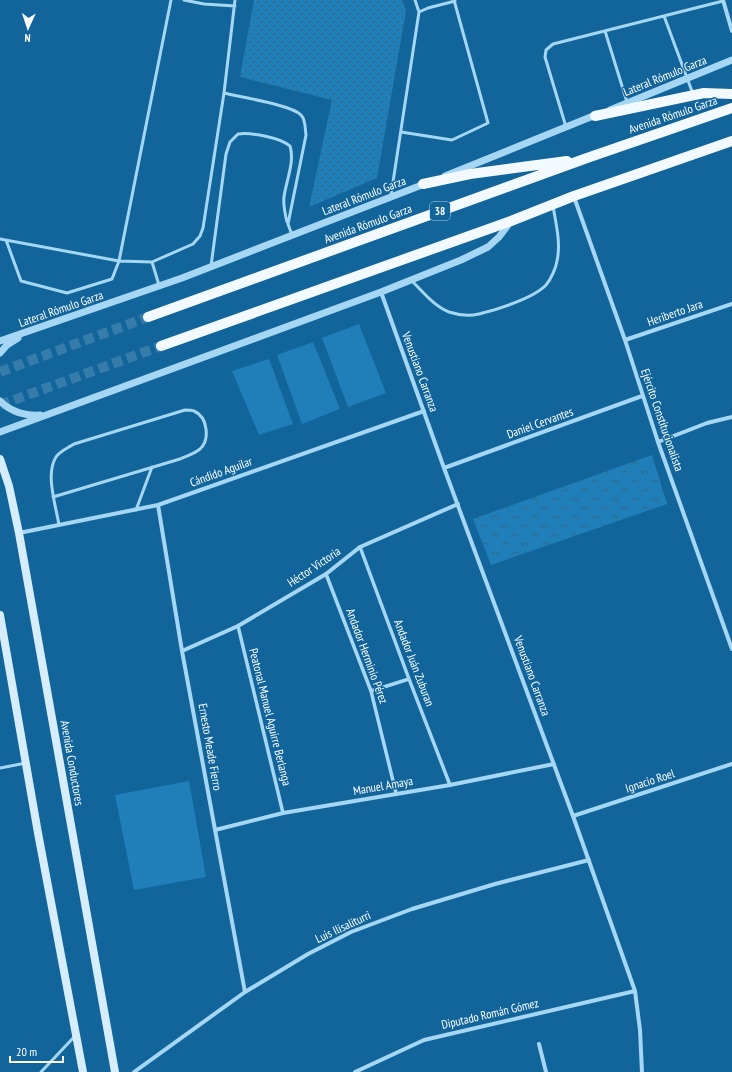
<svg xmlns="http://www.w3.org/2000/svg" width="732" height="1072" font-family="'PT Sans Narrow',sans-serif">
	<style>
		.grass { fill: url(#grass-dots) }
		.forest { fill: url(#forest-crowns) }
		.pitch { fill: #207fb8 }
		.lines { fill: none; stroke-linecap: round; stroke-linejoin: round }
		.primary-tunnel { stroke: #357caa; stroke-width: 10; stroke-dasharray: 10 5; stroke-linecap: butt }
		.service { stroke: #a5d6f4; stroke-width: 3 }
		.pedestrian { stroke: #a5d6f4; stroke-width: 3.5 }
		.minor { stroke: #a5d6f4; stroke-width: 4 }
		.tertiary { stroke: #a5d6f4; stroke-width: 7 }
		.secondary { stroke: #d5edfd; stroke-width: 8 }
		.primary { stroke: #f2f9ff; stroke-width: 10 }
		.labels { text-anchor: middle; stroke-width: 3; stroke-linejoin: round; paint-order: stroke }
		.shield { fill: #11659b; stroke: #b8d1e1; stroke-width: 1 }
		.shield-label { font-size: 11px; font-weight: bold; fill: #fff }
		.street-label { font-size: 12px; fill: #fff; stroke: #11659b }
	</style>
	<defs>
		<pattern id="grass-dots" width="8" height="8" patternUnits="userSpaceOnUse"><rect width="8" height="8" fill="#207fb8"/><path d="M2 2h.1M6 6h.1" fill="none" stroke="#346887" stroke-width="1.8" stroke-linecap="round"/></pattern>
		<pattern id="forest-crowns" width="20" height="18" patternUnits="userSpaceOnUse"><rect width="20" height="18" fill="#207fb8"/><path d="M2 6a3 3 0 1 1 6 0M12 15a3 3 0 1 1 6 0" fill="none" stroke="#346887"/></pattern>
	</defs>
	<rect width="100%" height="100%" fill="#11659b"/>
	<path class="grass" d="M 254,0 L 402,0 L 406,11 L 377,178 L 309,207 L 332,100 L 240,77 Z"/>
	<path class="forest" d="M 652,455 L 667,504 L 491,565 L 473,519 Z"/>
	<path class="pitch" d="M 359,324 L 386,393 L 348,407 L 322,338 Z
		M 313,342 L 340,409 L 302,424 L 277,355 Z
		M 269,359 L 293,424 L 259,435 L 232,371 Z
		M 189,781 L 206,877 L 134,890 L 115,795 Z"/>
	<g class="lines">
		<path class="primary-tunnel" d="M 0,372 L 148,317
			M 0,405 L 161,346"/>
		<path class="service" d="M 184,0 L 204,4 L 235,6
			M 419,12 L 428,8 L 455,1
			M 664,16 L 693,94
			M 605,31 L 627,102
			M 224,93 L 235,0
			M 566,127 L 545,57 L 546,50 L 553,44 L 723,1
			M 401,132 L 452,140 L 488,123 L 454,0
			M 391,195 L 419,12 L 415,0
			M 0,239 L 119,261 L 171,0
			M 6,240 L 21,281 L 67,293 L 112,279 L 119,261 L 152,262 L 193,244 L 200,236 L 203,228 L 224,93 C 239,97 292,105 301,115 C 306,120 305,129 306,135 L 288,224 L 292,235
			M 152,262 L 159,285
			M 211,266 L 226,154 L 230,142 L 238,134 C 251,132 281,138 290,146 C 295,162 286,181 284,197 C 283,206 285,214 287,222
			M 412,281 C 423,292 434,306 449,312 C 458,315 470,316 479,314 C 496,310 534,298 546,285 C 551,279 556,268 557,261 C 561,243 556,224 553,206
			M 53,497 L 180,459 C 186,456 194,454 200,449 C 210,440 208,417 194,411 C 192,410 188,410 185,410 L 74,444 C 68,448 60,451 56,457 C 45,474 56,506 59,525
			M 136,510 L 152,467
			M 0,768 L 26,763
			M 41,1072 L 75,1036"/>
		<path class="pedestrian" d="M 360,547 L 409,679 L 450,785
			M 326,574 L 371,691 L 396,793
			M 238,626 L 283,813
			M 371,691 L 409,679"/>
		<path class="minor" d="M 723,0 L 732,31
			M 574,197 L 625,340 L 658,442 L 732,649
			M 381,292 L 444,468 L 573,816 L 635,991 L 640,1030 L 642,1072
			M 625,340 L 732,304
			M 658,442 L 707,423 L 732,417
			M 444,468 L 642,396
			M 158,505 L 182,651 L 245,992
			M 19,533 L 158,505 L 424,411
			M 182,651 L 238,626 L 326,574 L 360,547 L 458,504
			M 573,816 L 732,764
			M 215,830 L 283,813 L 450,785 L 554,764
			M 539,1044 L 546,1072
			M 134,1072 L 245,992 L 308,954 L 351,932 L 412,909 L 495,884 L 589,860
			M 355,1072 L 424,1040 L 635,991"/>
		<path class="tertiary" d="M 610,110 L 732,60
			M 445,176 L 598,114
			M 0,341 L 182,278 L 427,183
			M 0,353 L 7,345 L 18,338
			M 0,401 C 11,412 24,416 40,415
			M 0,432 L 381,292 L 461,260 L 488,247 L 499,237 L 511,221"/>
		<path class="secondary" d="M 0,459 L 9,486 L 19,533 L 115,1072
			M 0,615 L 38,833 L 83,1072"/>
		<path class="primary" d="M 595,116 L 704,93 L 732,94
			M 423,184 L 470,174 L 567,161
			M 148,317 L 587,158 L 732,108
			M 161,346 L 511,221 L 574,196 L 732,141"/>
	</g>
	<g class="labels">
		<rect class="shield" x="430" y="202" width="20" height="18" rx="3"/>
		<g class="shield-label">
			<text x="440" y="215">38</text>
		</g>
		<g class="street-label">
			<text transform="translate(665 76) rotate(-22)" y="4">Lateral Rómulo Garza</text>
			<text transform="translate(673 115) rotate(-19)" y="4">Avenida Rómulo Garza</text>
			<text transform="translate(364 196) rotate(-21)" y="4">Lateral Rómulo Garza</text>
			<text transform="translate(368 224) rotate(-20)" y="4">Avenida Rómulo Garza</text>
			<text transform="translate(61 309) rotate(-19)" y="4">Lateral Rómulo Garza</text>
			<text transform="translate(675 313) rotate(-19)" y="4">Heriberto Jara</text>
			<text transform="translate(420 372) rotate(70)" y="4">Venustiano Carranza</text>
			<text transform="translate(662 420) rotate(71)" y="4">Ejército Constitucionalista</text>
			<text transform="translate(540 423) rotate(-20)" y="4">Daniel Cervantes</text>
			<text transform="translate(221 472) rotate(-20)" y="4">Cándido Aguilar</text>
			<text transform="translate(314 567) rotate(-34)" y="4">Héctor Victoria</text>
			<text transform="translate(367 656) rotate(70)" y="4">Andador Herminio Pérez</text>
			<text transform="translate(414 663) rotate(69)" y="4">Andador Juán Zuburan</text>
			<text transform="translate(532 676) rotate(70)" y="4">Venustiano Carranza</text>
			<text transform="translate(270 717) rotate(76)" y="4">Peatonal Manuel Aguirre Berlanga</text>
			<text transform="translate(210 747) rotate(80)" y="4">Ernesto Meade Fierro</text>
			<text transform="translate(72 763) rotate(80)" y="4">Avenida Conductores</text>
			<text transform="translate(650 781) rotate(-18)" y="4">Ignacio Roel</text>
			<text transform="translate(383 786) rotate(-10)" y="4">Manuel Amaya</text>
			<text transform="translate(343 927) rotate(-25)" y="4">Luis Ilisaliturri</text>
			<text transform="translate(490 1014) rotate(-13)" y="4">Diputado Román Gómez</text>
		</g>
	</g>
	<g transform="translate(28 28) rotate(183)" stroke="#11659b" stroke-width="3" paint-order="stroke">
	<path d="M0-3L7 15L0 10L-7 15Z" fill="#ffffff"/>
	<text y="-6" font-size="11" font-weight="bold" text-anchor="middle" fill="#ffffff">N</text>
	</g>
	<path d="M10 1056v6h53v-6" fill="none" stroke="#ffffff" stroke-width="2"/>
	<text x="16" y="1056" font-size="12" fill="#ffffff" stroke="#11659b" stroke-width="3" paint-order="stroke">20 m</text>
</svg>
